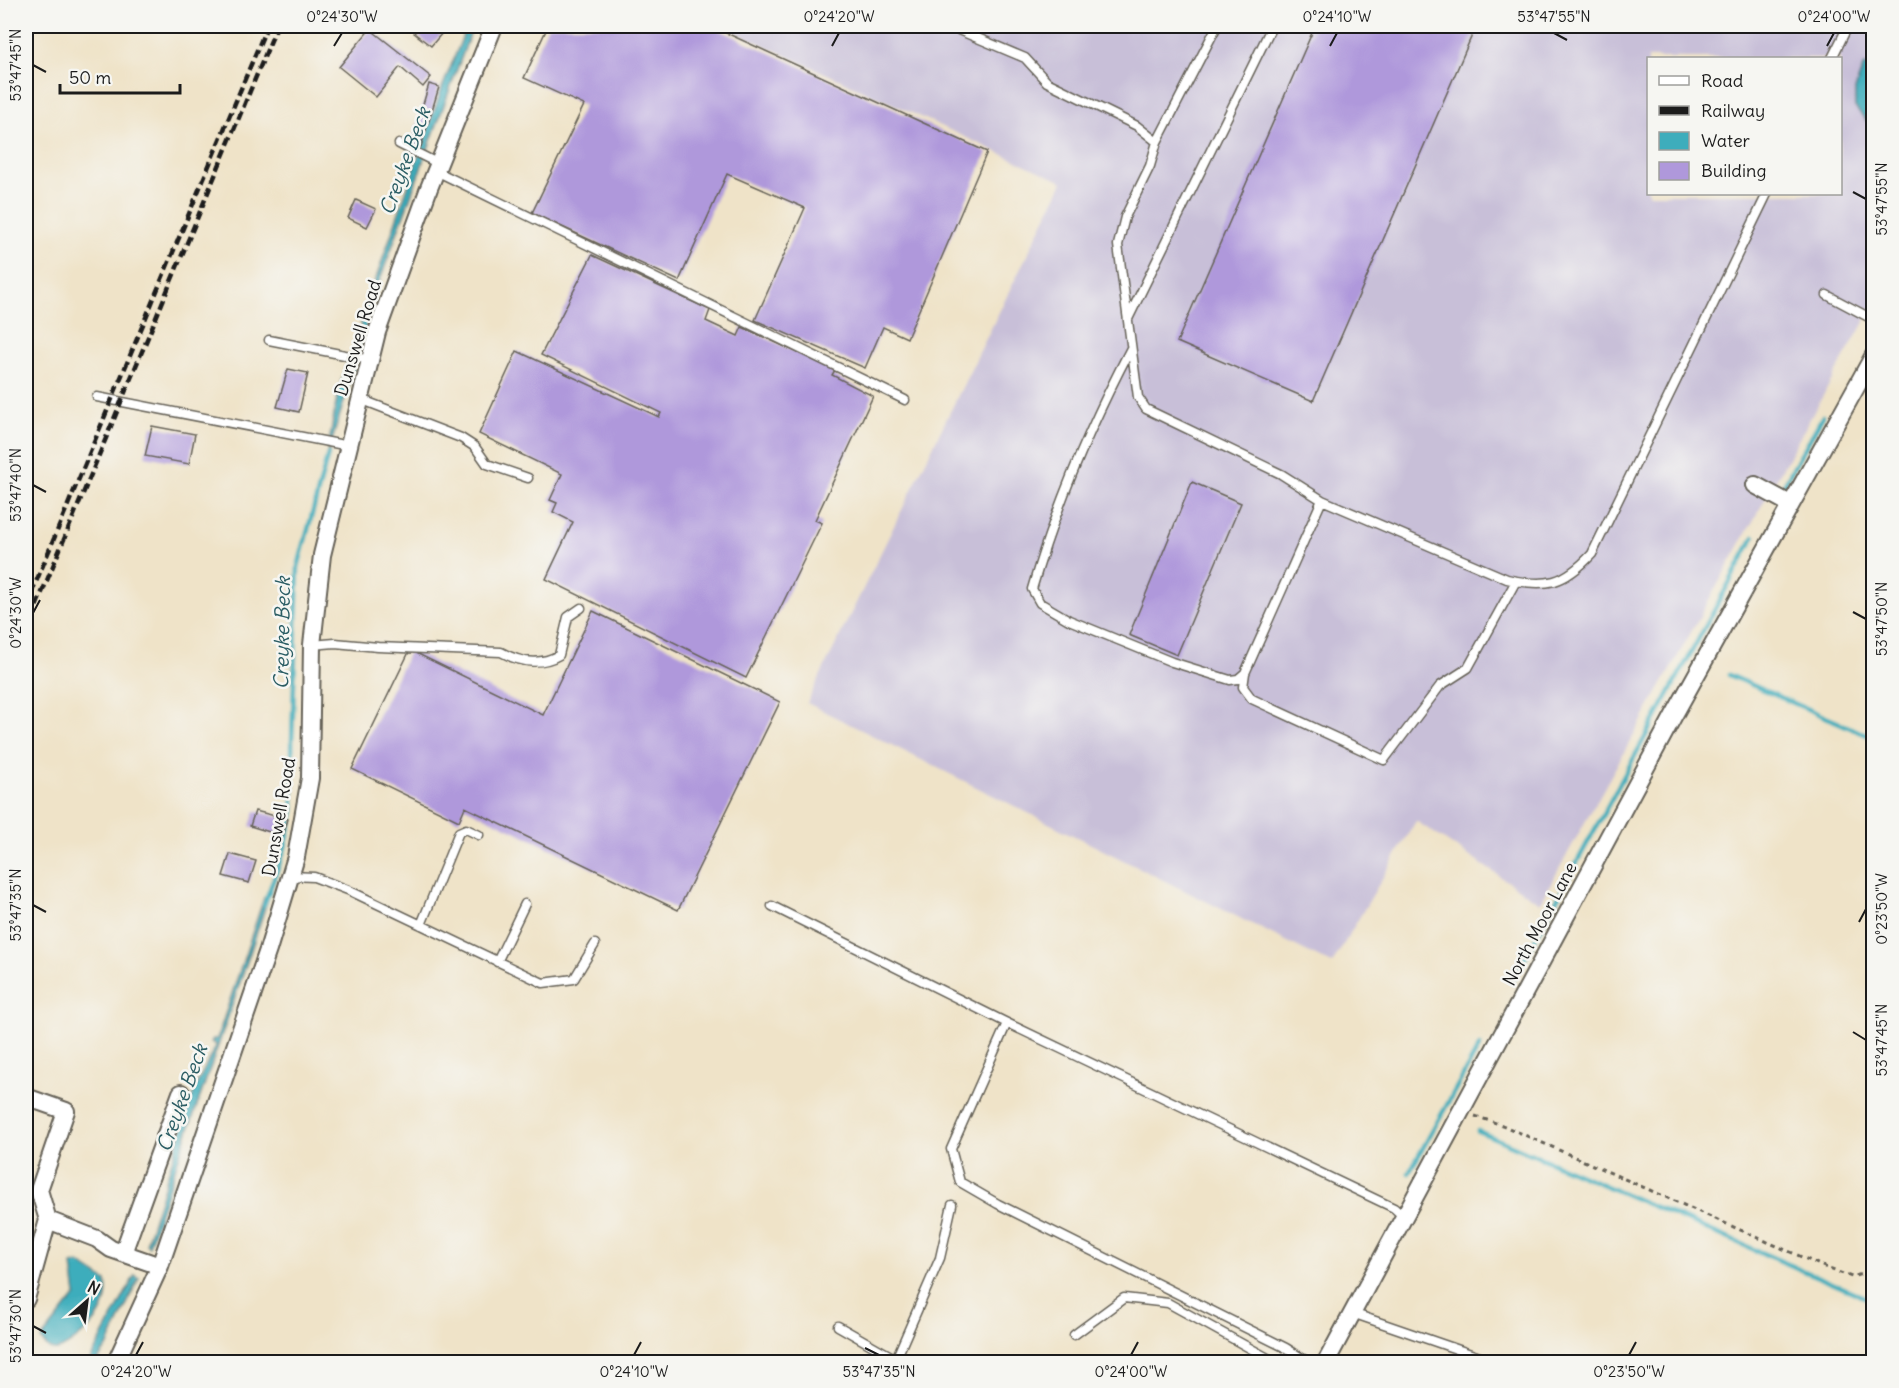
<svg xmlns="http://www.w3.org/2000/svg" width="1899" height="1388" font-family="Delius,sans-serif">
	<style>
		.industrial { fill: #c8bfd8; fill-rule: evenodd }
		.water { fill: #3eadbc; stroke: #2d646c; stroke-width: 1.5 }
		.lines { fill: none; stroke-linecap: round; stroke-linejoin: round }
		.stream { stroke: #3eadbc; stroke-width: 4.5 }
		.building { fill: #af98db }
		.service-casing { stroke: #666258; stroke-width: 11 }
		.minor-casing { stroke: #666258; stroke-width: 20 }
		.path { stroke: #666258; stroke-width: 3; stroke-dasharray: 4.5 4.5; stroke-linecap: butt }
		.service { stroke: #fff; stroke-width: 8 }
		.minor { stroke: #fff; stroke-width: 16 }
		.rail { stroke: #1c1c1c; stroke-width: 4.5; stroke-dasharray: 9 4.5; stroke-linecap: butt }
		.ticks { fill: none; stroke: #1c1c1c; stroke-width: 2 }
		.labels { text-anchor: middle; stroke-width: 5; stroke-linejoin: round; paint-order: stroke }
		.street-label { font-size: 18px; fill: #1c1c1c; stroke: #f6f6f2 }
		.water-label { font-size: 20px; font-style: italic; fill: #2b5d64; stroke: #f6f6f2 }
		.neatline { fill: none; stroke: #1c1c1c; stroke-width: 2 }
		.ticks-label { font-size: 15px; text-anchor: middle; fill: #1c1c1c }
	</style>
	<rect width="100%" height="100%" fill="#f6f6f2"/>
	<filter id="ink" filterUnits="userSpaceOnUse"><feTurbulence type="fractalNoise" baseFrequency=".0167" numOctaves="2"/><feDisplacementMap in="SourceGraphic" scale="12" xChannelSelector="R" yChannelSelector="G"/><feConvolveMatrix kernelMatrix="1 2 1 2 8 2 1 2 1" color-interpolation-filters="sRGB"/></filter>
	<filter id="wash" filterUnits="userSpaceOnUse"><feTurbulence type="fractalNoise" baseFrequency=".008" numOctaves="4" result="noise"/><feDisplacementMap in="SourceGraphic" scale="24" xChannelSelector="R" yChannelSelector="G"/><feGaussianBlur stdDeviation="1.35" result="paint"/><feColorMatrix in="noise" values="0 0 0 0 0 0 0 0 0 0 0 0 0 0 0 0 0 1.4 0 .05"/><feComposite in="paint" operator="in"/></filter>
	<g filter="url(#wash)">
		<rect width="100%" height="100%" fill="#efe3c8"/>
		<path class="industrial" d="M 722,26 L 1873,26 L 1873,306 L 1540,903 L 1416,821 L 1332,964 L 807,703 L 1063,182 ZM 1648,58 L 1840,58 L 1840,194 L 1648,194 Z"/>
		<path class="water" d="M 467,26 L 473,26 L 366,318 L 366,330 L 326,460 L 338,392 L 346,365 L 361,333 L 361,322 L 442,88 Z
			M 1864,65 L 1873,69 L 1873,128 L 1855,107 L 1855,90 Z
			M 264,898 L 267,901 C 230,1017 187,1130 149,1246 L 146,1244 L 195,1088 L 216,1045 L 211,1042 L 213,1039 L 217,1039 Z
			M 79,1263 L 106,1281 C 111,1307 94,1326 75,1340 C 62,1349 52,1358 41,1339 L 76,1295 L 72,1265 Z
			M 135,1275 L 139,1278 L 107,1347 L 96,1362 L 89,1362 Z"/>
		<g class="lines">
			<path class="stream" d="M 1782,488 L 1823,416
				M 1729,675 L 1874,738
				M 264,905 L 284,851 L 293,814 L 292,741 L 298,567 L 328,454
				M 1514,978 L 1754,537
				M 1478,1131 L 1874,1301
				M 1409,1173 L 1480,1045"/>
		</g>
		<g id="blocks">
			<path class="building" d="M 420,26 L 448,26 L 431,46 L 414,33 Z
				M 548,26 L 711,26 L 987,152 L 907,338 L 883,327 L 865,368 L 755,320 L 805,208 L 727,174 L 679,281 L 532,213 L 584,105 L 524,78 Z
				M 1315,26 L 1476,26 L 1313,401 L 1177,342 Z
				M 370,29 L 431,77 L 423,87 L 400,67 L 376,97 L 339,67 Z
				M 429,84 L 439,87 L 421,147 L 411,145 Z
				M 356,200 L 376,209 L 367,227 L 348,218 Z
				M 592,255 L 710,310 L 706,321 L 738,336 L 742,327 L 835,370 L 832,375 L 873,396 L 815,520 L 822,523 L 746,678 L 546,579 L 573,522 L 553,512 L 557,503 L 550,500 L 562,474 L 479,434 L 517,351 L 659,417 L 661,413 L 541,355 Z
				M 288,369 L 308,373 L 299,412 L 277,407 Z
				M 152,426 L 195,434 L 189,464 L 145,456 Z
				M 1192,482 L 1241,503 L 1177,655 L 1129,635 Z
				M 593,611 L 780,702 L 678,910 L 465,807 L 459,821 L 352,769 L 410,650 L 543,715 Z
				M 255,811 L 288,819 L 283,836 L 250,826 Z
				M 230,854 L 256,861 L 249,883 L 223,876 Z"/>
		</g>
	</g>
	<g filter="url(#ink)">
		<use href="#blocks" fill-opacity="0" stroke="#666258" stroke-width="1.5"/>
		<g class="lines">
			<g class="service-casing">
				<path id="service" d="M 949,26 L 1025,58 L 1047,82 L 1137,126 L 1157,142 L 1150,166 L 1125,217 L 1118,245 L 1138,397 L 1146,409 L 1281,474 L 1322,500 L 1507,579 C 1547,588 1564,584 1592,554 L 1767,194
					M 1832,58 L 1848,26
					M 1157,142 L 1217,26
					M 399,144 L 439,164
					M 436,171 L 905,400
					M 1827,295 L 1874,320
					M 1128,319 L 1272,26
					M 269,340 L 370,360
					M 1131,348 C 1091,424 1056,506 1032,589 L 1040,603 L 1069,620 L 1172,662 L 1230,680 L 1238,679 L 1245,673 L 1322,500
					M 97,397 L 349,446
					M 360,399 L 461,438 L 475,447 L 487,464 L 528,478
					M 312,645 L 335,643 L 378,647 L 501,652 C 519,662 540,666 559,655 L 568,617 L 581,608
					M 1245,673 L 1243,687 L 1252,699 L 1384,760 L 1440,686 L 1468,668 L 1516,581
					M 290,876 L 314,877 L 348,890 L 543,983 L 574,979 L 595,944
					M 772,906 L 1007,1023 L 1394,1208 L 1405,1218
					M 421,925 L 459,832 L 466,829 L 479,835
					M 497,962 L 525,904
					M 1007,1023 L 951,1149 L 960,1182 L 998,1204 L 1286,1348 L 1308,1362
					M 1355,1314 L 1494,1362
					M 838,1326 L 896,1359 L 895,1362
					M 1074,1335 L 1124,1298 L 1168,1303 L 1275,1362
					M 896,1359 L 940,1258 L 952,1205"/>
			</g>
			<g class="minor-casing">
				<path id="minor" d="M 1755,485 L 1790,504
					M 26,1097 L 66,1111 L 39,1190 L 48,1220 L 97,1239 L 111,1249 L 160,1266
					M 123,1253 L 181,1093
					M 26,1299 L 48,1220
					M 116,1362 L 160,1266 L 268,950 L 296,857 L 310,778 L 312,645 L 322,555 L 377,332 L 429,188 L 494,26
					M 1326,1362 L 1674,715 L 1874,355"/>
			</g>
			<path class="path" d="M 1475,1116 L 1502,1125 L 1829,1269 L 1852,1277 L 1874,1270"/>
			<use href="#service" class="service"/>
			<use href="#minor" class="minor"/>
			<path class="rail" d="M 26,606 L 267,26
				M 26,631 L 277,26"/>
		</g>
	</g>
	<path class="ticks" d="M 1554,33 L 1567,40M 334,46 L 342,33M 832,46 L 839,33M 1330,46 L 1337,33M 1827,46 L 1834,33M 33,65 L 46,72M 1853,192 L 1866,199M 33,485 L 46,492M 1853,612 L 1866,619M 33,613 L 40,600M 33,905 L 46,912M 1859,922 L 1866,909M 1853,1032 L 1866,1040M 33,1326 L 46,1333M 865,1348 L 879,1355M 136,1355 L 143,1342M 634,1355 L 641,1342M 1131,1355 L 1138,1342M 1629,1355 L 1636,1342"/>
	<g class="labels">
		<g class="street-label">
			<text transform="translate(358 338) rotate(-73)" y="6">Dunswell Road</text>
			<text transform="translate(279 817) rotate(-80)" y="6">Dunswell Road</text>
			<text transform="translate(1540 924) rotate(-62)" y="6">North Moor Lane</text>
		</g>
		<g class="water-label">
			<text transform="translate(405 161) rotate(-70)" y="7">Creyke Beck</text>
			<text transform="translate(282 633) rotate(-89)" y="7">Creyke Beck</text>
			<text transform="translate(182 1098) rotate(-70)" y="7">Creyke Beck</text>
		</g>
	</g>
	<rect width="1899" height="1388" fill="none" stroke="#f6f6f2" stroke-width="66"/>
	<rect x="1647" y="57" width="195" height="138" fill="#f6f6f2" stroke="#9f9f9c" stroke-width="1.5"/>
	<rect x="1659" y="76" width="30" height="9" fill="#ffffff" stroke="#9f9f9c" stroke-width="1.5"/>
	<text x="1701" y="87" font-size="18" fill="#1c1c1c">Road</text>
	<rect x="1659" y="106" width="30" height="9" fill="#1c1c1c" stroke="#9f9f9c" stroke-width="1.5"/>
	<text x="1701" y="117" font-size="18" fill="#1c1c1c">Railway</text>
	<rect x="1659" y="132" width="30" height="18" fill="#3eadbc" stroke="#9f9f9c" stroke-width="1.5"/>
	<text x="1701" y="147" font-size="18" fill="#1c1c1c">Water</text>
	<rect x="1659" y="162" width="30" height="18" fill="#af98db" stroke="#9f9f9c" stroke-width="1.5"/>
	<text x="1701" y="177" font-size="18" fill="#1c1c1c">Building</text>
	<g transform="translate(87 1301) rotate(28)" stroke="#f6f6f2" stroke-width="4.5" paint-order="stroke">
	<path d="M0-4.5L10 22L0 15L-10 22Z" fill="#1c1c1c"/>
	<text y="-9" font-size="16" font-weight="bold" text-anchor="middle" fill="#1c1c1c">N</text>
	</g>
	<path d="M60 84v9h120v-9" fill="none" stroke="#1c1c1c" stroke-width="3"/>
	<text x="69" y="84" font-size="18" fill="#1c1c1c" stroke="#f6f6f2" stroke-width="4.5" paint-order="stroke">50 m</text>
	<rect x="33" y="33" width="1833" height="1322" class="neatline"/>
	<g class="ticks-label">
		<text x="342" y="22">0°24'30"W</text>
		<text x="839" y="22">0°24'20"W</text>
		<text x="1337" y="22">0°24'10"W</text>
		<text x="1554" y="22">53°47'55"N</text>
		<text x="1834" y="22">0°24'00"W</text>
		<text transform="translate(16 65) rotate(-90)" y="5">53°47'45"N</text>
		<text transform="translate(1882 199) rotate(-90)" y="5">53°47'55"N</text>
		<text transform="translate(16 485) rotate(-90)" y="5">53°47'40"N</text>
		<text transform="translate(16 613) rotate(-90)" y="5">0°24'30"W</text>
		<text transform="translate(1882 619) rotate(-90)" y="5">53°47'50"N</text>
		<text transform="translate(16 905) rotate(-90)" y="5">53°47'35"N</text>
		<text transform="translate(1882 909) rotate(-90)" y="5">0°23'50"W</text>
		<text transform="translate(1882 1040) rotate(-90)" y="5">53°47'45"N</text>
		<text transform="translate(16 1326) rotate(-90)" y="5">53°47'30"N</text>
		<text x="136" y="1377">0°24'20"W</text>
		<text x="634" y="1377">0°24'10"W</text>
		<text x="879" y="1377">53°47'35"N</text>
		<text x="1131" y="1377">0°24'00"W</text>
		<text x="1629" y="1377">0°23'50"W</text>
	</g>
</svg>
